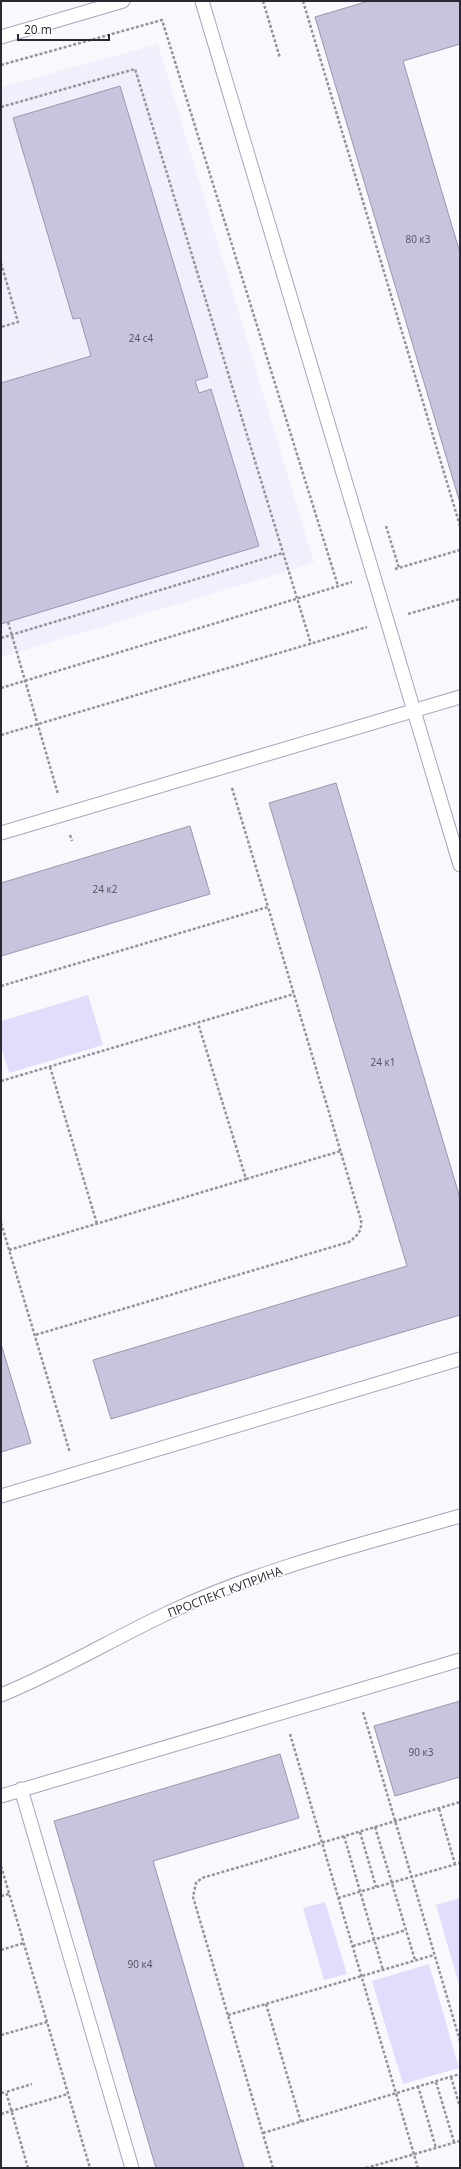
<svg xmlns="http://www.w3.org/2000/svg" width="461" height="2169" font-family="'Open Sans',sans-serif">
	<style>
		.built { fill: #f1effc }
		.green { fill: #e2ddfd }
		.building { fill: #c8c4dd; stroke: #9a96ae }
		.lines { fill: none; stroke-linecap: round; stroke-linejoin: round }
		.service-casing { stroke: #a8a4bc; stroke-width: 15 }
		.path { stroke: #95939b; stroke-width: 2.5; stroke-dasharray: 3 2; stroke-linecap: butt }
		.service { stroke: #fff; stroke-width: 13 }
		.labels { text-anchor: middle; stroke-width: 3; stroke-linejoin: round; paint-order: stroke }
		.number-label { font-size: 10px; fill: #524f5d }
		.street-label { font-size: 12px; fill: #2a2832; stroke: #fff }
	</style>
	<rect width="100%" height="100%" fill="#f9f8fd"/>
	<path class="built" d="M 158,44 L 314,563 L 1,657 L 1,87 Z"/>
	<path class="green" d="M 88,995 L 103,1045 L 9,1073 L 1,1047 L 1,1021 Z
		M 460,1898 L 460,1988 L 436,1905 Z
		M 325,1902 L 347,1974 L 324,1980 L 303,1908 Z
		M 429,1964 L 459,2068 L 403,2084 L 372,1981 Z"/>
	<path class="building" d="M 369,1 L 460,1 L 460,44 L 403,61 L 460,253 L 460,503 L 315,17 Z
		M 120,86 L 208,377 L 195,381 L 199,393 L 211,389 L 259,546 L 1,624 L 1,383 L 91,356 L 80,318 L 73,319 L 13,118 Z
		M 336,783 L 460,1198 L 460,1315 L 111,1419 L 93,1360 L 407,1266 L 269,803 Z
		M 190,826 L 210,894 L 1,956 L 1,883 Z
		M 1,1344 L 31,1443 L 1,1452 Z
		M 460,1701 L 460,1777 L 395,1796 L 374,1726 Z
		M 280,1754 L 299,1818 L 153,1861 L 244,2168 L 156,2168 L 54,1821 Z"/>
	<g class="lines">
		<g class="service-casing">
			<path id="service" d="M 202,1 L 460,865
				M 1,37 L 123,1
				M 1,833 L 460,697
				M 1,1496 L 460,1359
				M 1,1695 C 60,1671 114,1638 172,1611 C 264,1568 364,1544 460,1516
				M 21,1789 L 132,2168
				M 1,1796 L 460,1660"/>
		</g>
		<path class="path" d="M 263,1 L 280,58
			M 303,1 L 460,526
			M 1,65 L 162,20 L 338,586
			M 1,107 L 135,69 L 311,644
			M 1,263 L 18,322 L 1,327
			M 386,526 L 399,568
			M 395,569 L 460,550
			M 408,614 L 460,599
			M 8,622 L 58,794
			M 1,638 L 283,553
			M 1,688 L 352,582
			M 1,735 L 367,627
			M 232,788 L 268,907
			M 70,835 L 72,841
			M 1,986 L 268,907 L 361,1220 C 362,1231 358,1235 349,1242 L 35,1335
			M 50,1067 L 97,1224
			M 1,1081 L 294,994
			M 246,1179 L 341,1151
			M 1,1223 L 70,1453
			M 9,1250 L 246,1179 L 198,1023
			M 363,1712 L 460,2041
			M 290,1734 L 418,2168
			M 439,1809 L 455,1864
			M 375,1827 L 415,1960
			M 360,1832 L 376,1887
			M 344,1836 L 383,1970
			M 1,1866 L 47,2022
			M 1,1896 L 9,1894
			M 338,1898 L 460,1863
			M 353,1946 L 406,1930
			M 1,1950 L 24,1943
			M 266,2004 L 301,2122
			M 228,2015 L 434,1955
			M 1,2035 L 47,2022 L 90,2168
			M 451,2077 L 460,2107
			M 436,2082 L 454,2142
			M 418,2086 L 436,2148
			M 1,2093 L 6,2092
			M 1,2114 L 68,2094
			M 263,2133 L 460,2074
			M 28,2168 L 6,2092 L 32,2084
			M 273,2168 L 193,1897 L 196,1883 L 202,1878 L 460,1802
			M 366,2168 L 460,2141"/>
		<use href="#service" class="service"/>
	</g>
	<g class="labels">
		<g class="number-label">
			<text x="418" y="243">80 к3</text>
			<text x="141" y="342">24 с4</text>
			<text x="105" y="893">24 к2</text>
			<text x="383" y="1066">24 к1</text>
			<text x="421" y="1756">90 к3</text>
			<text x="140" y="1968">90 к4</text>
		</g>
		<g class="street-label">
			<text transform="translate(225 1592) rotate(-21)" y="4">ПРОСПЕКТ КУПРИНА</text>
		</g>
	</g>
	<rect width="461" height="2169" fill="none" stroke="#2a2832" stroke-width="4"/>
	<path d="M18 34v6h91v-6" fill="none" stroke="#2a2832" stroke-width="2"/>
	<text x="24" y="34" font-size="12" fill="#2a2832" stroke="#ffffff" stroke-width="3" paint-order="stroke">20 m</text>
</svg>
